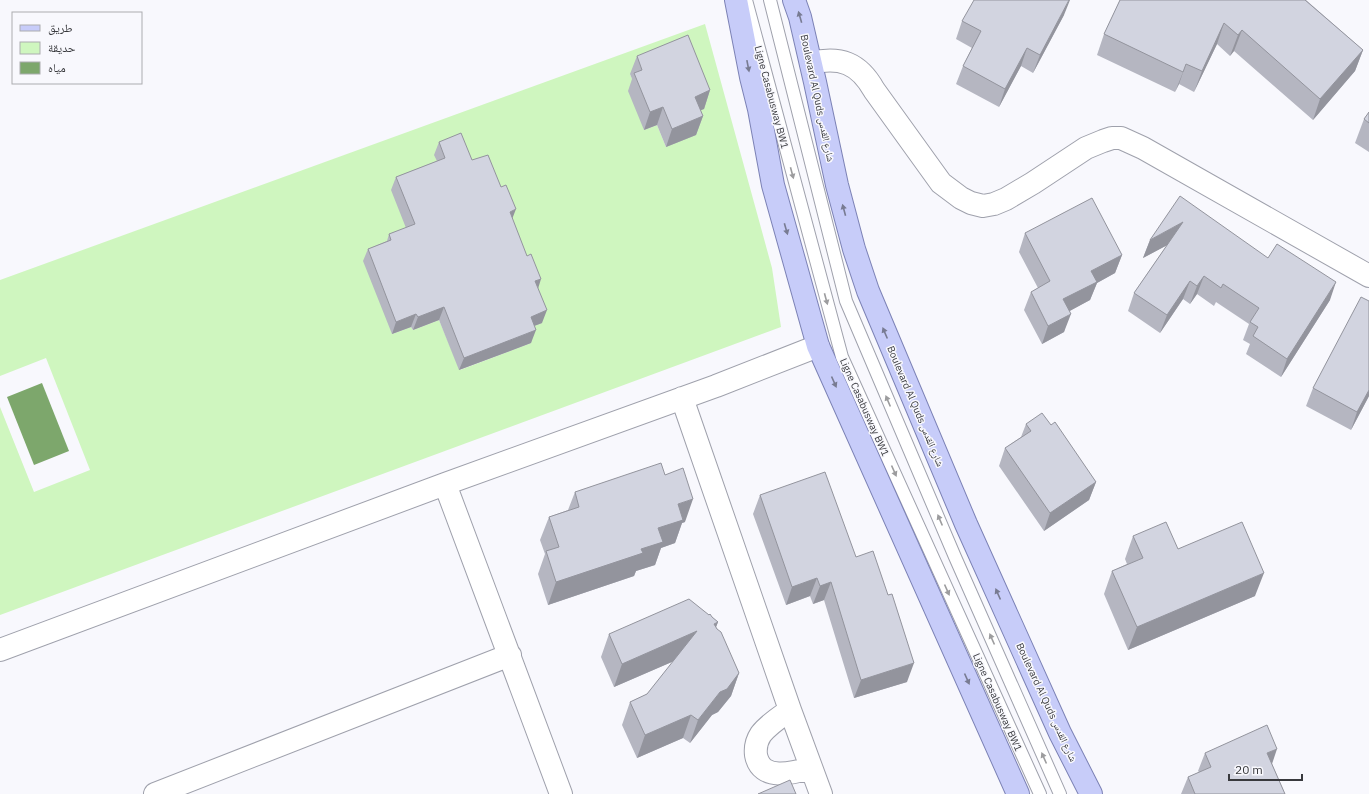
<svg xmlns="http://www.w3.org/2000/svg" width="1369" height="794" font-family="'IBM Plex Sans','Noto Naskh Arabic',sans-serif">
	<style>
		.green { fill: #cff6bf; fill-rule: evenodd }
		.water { fill: #7da76c }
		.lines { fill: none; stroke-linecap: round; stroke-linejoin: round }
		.service-casing { stroke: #9fa1ac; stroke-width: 14 }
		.minor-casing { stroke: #9fa1ac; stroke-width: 24 }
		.primary-casing { stroke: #7c82b5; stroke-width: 24 }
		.service { stroke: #fff; stroke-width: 12 }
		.minor { stroke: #fff; stroke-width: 22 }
		.primary { stroke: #c7ccf9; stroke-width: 22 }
		.wall { fill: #b5b6c1 }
		.shaded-wall { fill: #93949d }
		.building { fill: #d2d4e0; stroke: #93949d }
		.oneway { fill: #787b92 }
		.oneway2 { fill: #9c9c9e }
		.labels { text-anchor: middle; stroke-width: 3; stroke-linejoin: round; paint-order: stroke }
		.street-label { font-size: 10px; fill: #38393d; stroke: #f8f8fd }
	</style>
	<rect width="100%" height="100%" fill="#f8f8fd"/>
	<path class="green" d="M 705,24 L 772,268 L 781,327 L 0,615 L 0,407 L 34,492 L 90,470 L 46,358 L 0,376 L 0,280 ZM 630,74 L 704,108 L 688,115 L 666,147 L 657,125 L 644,130 L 636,88 ZM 450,195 L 531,343 L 460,370 L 439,320 L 413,330 L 411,327 L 392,334 L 410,237 Z"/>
	<path class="water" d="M 42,383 L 69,451 L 34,465 L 7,397 Z"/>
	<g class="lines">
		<g class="service-casing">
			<path id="service" d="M 746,0 L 842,357 L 1040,794
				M 770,0 L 846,301 L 955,557 L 1060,794"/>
		</g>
		<g class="minor-casing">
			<path id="minor" d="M 811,63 C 840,56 859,63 874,90 L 941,183 L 961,198 L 971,203 L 983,206 L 994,204 L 1006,199 L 1033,183 L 1086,148 L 1103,141 L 1112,138 L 1121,138 L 1143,148 L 1369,276
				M 682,398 L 790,710 L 821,794
				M 445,484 L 561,794
				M 0,650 L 445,484 L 716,386 L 818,346
				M 790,710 C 780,717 769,724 761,734 C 757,740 755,747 756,755 C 761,782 793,773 811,768
				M 155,794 L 510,655"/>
		</g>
		<g class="primary-casing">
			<path id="primary" d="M 736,0 L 751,77 L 759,109 L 773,185 L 818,346 L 1018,794
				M 794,0 L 800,17 L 815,82 L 837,185 L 854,249 L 868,291 L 966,524 L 1060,733 L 1091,794"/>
		</g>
		<use href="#service" class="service"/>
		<use href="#minor" class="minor"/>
		<use href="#primary" class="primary"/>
	</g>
	<path class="wall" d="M 1120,0 L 1306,0 L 1363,50 L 1355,71 L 1313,120 L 1234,51 L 1230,56 L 1217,44 L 1194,92 L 1179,84 L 1175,92 L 1097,55 L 1104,34 Z
		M 1064,15 L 1033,73 L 1021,66 L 999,107 L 956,84 L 963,66 L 972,48 L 956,39 L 962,21 Z
		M 637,56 L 710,90 L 704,109 L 700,110 L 703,116 L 696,135 L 666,147 L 657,125 L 644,130 L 628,91 L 632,79 L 630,74 Z
		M 1369,112 L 1369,152 L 1355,143 L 1364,119 Z
		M 439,142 L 472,160 L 512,218 L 538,288 L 542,323 L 534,326 L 531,343 L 459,370 L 439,320 L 413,330 L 411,327 L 392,334 L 363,261 L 368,249 L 387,241 L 389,234 L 406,228 L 391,190 L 396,177 L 437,161 L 434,155 Z
		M 1025,233 L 1122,255 L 1115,273 L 1097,283 L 1090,300 L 1069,311 L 1064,332 L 1042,344 L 1024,310 L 1031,292 L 1038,288 L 1019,252 Z
		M 1150,240 L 1268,258 L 1330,300 L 1281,377 L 1246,354 L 1250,344 L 1243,340 L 1249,324 L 1216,302 L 1214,306 L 1197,294 L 1190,304 L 1183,299 L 1160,333 L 1128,311 L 1134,293 L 1167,245 L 1143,258 Z
		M 1369,301 L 1369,396 L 1351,430 L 1306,406 L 1313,388 Z
		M 1026,424 L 1051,425 L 1096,482 L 1089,500 L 1044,531 L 999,466 L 1005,448 L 1021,437 Z
		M 665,475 L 685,522 L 682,523 L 675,543 L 661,548 L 655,565 L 636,571 L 634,576 L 548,605 L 538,574 L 545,554 L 540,540 L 549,517 L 568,510 L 575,492 Z
		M 760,495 L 856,557 L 907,682 L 854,698 L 824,600 L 813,604 L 810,596 L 786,605 L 753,514 Z
		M 1133,536 L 1178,549 L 1255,596 L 1128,650 L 1104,594 L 1112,571 L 1127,564 L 1125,559 Z
		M 712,617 L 718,622 L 716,627 L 739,673 L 731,696 L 718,712 L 712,715 L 690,743 L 683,738 L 637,758 L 622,725 L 630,702 L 647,694 L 674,661 L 614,687 L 601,657 L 609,634 Z
		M 1205,753 L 1272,764 L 1285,794 L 1181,794 L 1188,777 L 1199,772 L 1198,771 Z"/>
	<path class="shaded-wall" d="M 1069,0 L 1070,0 L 1064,15 L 1033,73 L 1040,55 Z
		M 1224,23 L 1217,44 L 1194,92 L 1202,71 Z
		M 1242,30 L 1234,51 L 1230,56 L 1238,35 Z
		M 1027,48 L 1021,66 L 999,107 L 1005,89 Z
		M 1363,50 L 1355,71 L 1313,120 L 1320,99 Z
		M 1186,64 L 1179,84 L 1175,92 L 1183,72 Z
		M 710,90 L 704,109 L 688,115 L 695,97 Z
		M 663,107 L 657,125 L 644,130 L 650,112 Z
		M 703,116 L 696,135 L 666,147 L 672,129 Z
		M 516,209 L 511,222 L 510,212 Z
		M 1183,222 L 1177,240 L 1143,258 L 1150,240 Z
		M 1122,255 L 1115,273 L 1097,283 L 1090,300 L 1057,318 L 1063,299 L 1091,271 Z
		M 1204,276 L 1197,294 L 1190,304 L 1197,286 Z
		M 541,279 L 537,292 L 535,281 Z
		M 1190,281 L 1183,299 L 1160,333 L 1167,315 Z
		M 1336,282 L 1330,300 L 1281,377 L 1287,359 Z
		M 444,307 L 439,320 L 413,330 L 418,317 Z
		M 547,310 L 542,323 L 526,329 L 531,317 Z
		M 416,314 L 411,327 L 392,334 L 396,322 Z
		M 1071,314 L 1064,332 L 1042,344 L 1048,326 Z
		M 536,330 L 531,343 L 459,370 L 464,358 Z
		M 1369,390 L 1369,396 L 1351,430 L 1357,412 Z
		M 1096,482 L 1089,500 L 1044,531 L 1050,513 Z
		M 693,499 L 685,522 L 682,523 L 675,543 L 661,548 L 655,565 L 636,571 L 634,576 L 548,605 L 556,582 L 641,549 L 678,504 Z
		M 1264,573 L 1255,596 L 1128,650 L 1137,627 Z
		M 817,578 L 810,596 L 786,605 L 792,587 Z
		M 831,582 L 824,600 L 813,604 L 820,586 Z
		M 718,622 L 709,645 L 714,624 Z
		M 697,631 L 688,655 L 614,687 L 622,664 Z
		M 914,663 L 907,682 L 854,698 L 861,680 Z
		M 739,673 L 731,696 L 718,712 L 712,715 L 690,743 L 698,720 L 720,692 Z
		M 691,715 L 683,738 L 637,758 L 645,735 Z
		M 1277,749 L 1271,767 L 1267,753 Z"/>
	<path class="building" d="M 974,0 L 1069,0 L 1040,55 L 1027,48 L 1005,89 L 963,66 L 981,31 L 962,21 Z
		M 1120,0 L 1305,0 L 1363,50 L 1320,99 L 1242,30 L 1238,35 L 1224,23 L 1202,71 L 1186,64 L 1183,72 L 1104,34 Z
		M 688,35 L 710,90 L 695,97 L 703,116 L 672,129 L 663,107 L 650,112 L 634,73 L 642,70 L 637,56 Z
		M 1369,112 L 1369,123 L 1364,119 Z
		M 461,133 L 472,160 L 488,155 L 501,187 L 506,185 L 516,209 L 510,212 L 527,256 L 531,254 L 541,279 L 535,281 L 547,310 L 531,317 L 536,330 L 464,358 L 444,307 L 418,317 L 416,314 L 396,322 L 368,249 L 391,240 L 389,234 L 415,224 L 396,177 L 445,158 L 439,142 Z
		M 1180,196 L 1268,258 L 1277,244 L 1336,282 L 1287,359 L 1253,336 L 1258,327 L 1250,322 L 1259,308 L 1223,284 L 1221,288 L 1204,276 L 1197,286 L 1190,281 L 1167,315 L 1134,293 L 1183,222 L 1150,240 Z
		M 1092,198 L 1122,255 L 1091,271 L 1097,282 L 1063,299 L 1071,314 L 1048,326 L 1031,292 L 1050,281 L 1025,233 Z
		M 1361,297 L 1369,301 L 1369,390 L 1357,412 L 1313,388 Z
		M 1042,413 L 1051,425 L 1055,422 L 1096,482 L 1050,513 L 1005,448 L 1031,431 L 1026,424 Z
		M 661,463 L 665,475 L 683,468 L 693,499 L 678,504 L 683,520 L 658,528 L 663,542 L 641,549 L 643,553 L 556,582 L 546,551 L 559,547 L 549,517 L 579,507 L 575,492 Z
		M 825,472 L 856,557 L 873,551 L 888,595 L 892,594 L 914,663 L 861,680 L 831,582 L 820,586 L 817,578 L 792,587 L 760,495 Z
		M 1166,522 L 1178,549 L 1242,522 L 1264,573 L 1137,627 L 1112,571 L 1143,558 L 1133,536 Z
		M 689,599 L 709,615 L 710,614 L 712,617 L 718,622 L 714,624 L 717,629 L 721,632 L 739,673 L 727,689 L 720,692 L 698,720 L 691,715 L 645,735 L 630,702 L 647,694 L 697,631 L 622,664 L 609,634 Z
		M 1267,725 L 1277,749 L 1267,753 L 1285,794 L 1195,794 L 1188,777 L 1211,767 L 1205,753 Z
		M 790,780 L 796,794 L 758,794 Z"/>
	<defs><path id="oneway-solid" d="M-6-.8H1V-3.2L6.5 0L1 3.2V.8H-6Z"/></defs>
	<g class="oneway">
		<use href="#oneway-solid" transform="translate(800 17) rotate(-106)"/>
		<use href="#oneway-solid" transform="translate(748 66) rotate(79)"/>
		<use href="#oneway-solid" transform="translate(844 210) rotate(-105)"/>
		<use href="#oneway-solid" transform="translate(786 229) rotate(74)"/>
		<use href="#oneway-solid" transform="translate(885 333) rotate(-113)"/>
		<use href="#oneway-solid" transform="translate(834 382) rotate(66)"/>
		<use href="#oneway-solid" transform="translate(998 594) rotate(-114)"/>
		<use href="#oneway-solid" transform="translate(967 679) rotate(66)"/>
	</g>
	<g class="oneway2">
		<use href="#oneway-solid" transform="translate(792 173) rotate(75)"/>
		<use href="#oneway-solid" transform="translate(826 299) rotate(75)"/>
		<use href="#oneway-solid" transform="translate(888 401) rotate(-113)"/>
		<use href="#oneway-solid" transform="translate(894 471) rotate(66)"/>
		<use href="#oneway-solid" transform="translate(940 520) rotate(-113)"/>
		<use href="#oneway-solid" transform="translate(947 590) rotate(66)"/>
		<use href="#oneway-solid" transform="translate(992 639) rotate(-114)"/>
		<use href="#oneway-solid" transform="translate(1044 758) rotate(-114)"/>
	</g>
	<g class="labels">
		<g class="street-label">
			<text transform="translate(772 97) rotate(75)" y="4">Ligne Casabusway BW1</text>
			<text transform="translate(818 98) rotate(78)" y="4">Boulevard Al Quds شارع القدس</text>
			<text transform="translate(916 406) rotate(67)" y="4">Boulevard Al Quds شارع القدس</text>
			<text transform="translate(865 407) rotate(66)" y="4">Ligne Casabusway BW1</text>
			<text transform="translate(998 702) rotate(66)" y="4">Ligne Casabusway BW1</text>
			<text transform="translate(1047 702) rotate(65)" y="4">Boulevard Al Quds شارع القدس</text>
		</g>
	</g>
	<rect x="12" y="12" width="130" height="72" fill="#f8f8fd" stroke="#abacb0"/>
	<rect x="20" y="25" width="20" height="6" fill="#c7ccf9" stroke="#abacb0"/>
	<text x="48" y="32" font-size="12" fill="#38393d">طريق</text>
	<rect x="20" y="42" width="20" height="12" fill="#cff6bf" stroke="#abacb0"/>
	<text x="48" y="52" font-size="12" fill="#38393d">حديقة</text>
	<rect x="20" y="62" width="20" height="12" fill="#7da76c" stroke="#abacb0"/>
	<text x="48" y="72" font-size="12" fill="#38393d">مياه</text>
	<path d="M1229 774v6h73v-6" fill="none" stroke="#38393d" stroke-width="2"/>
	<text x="1235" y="774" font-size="12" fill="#38393d" stroke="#f8f8fd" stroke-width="3" paint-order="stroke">20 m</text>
</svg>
